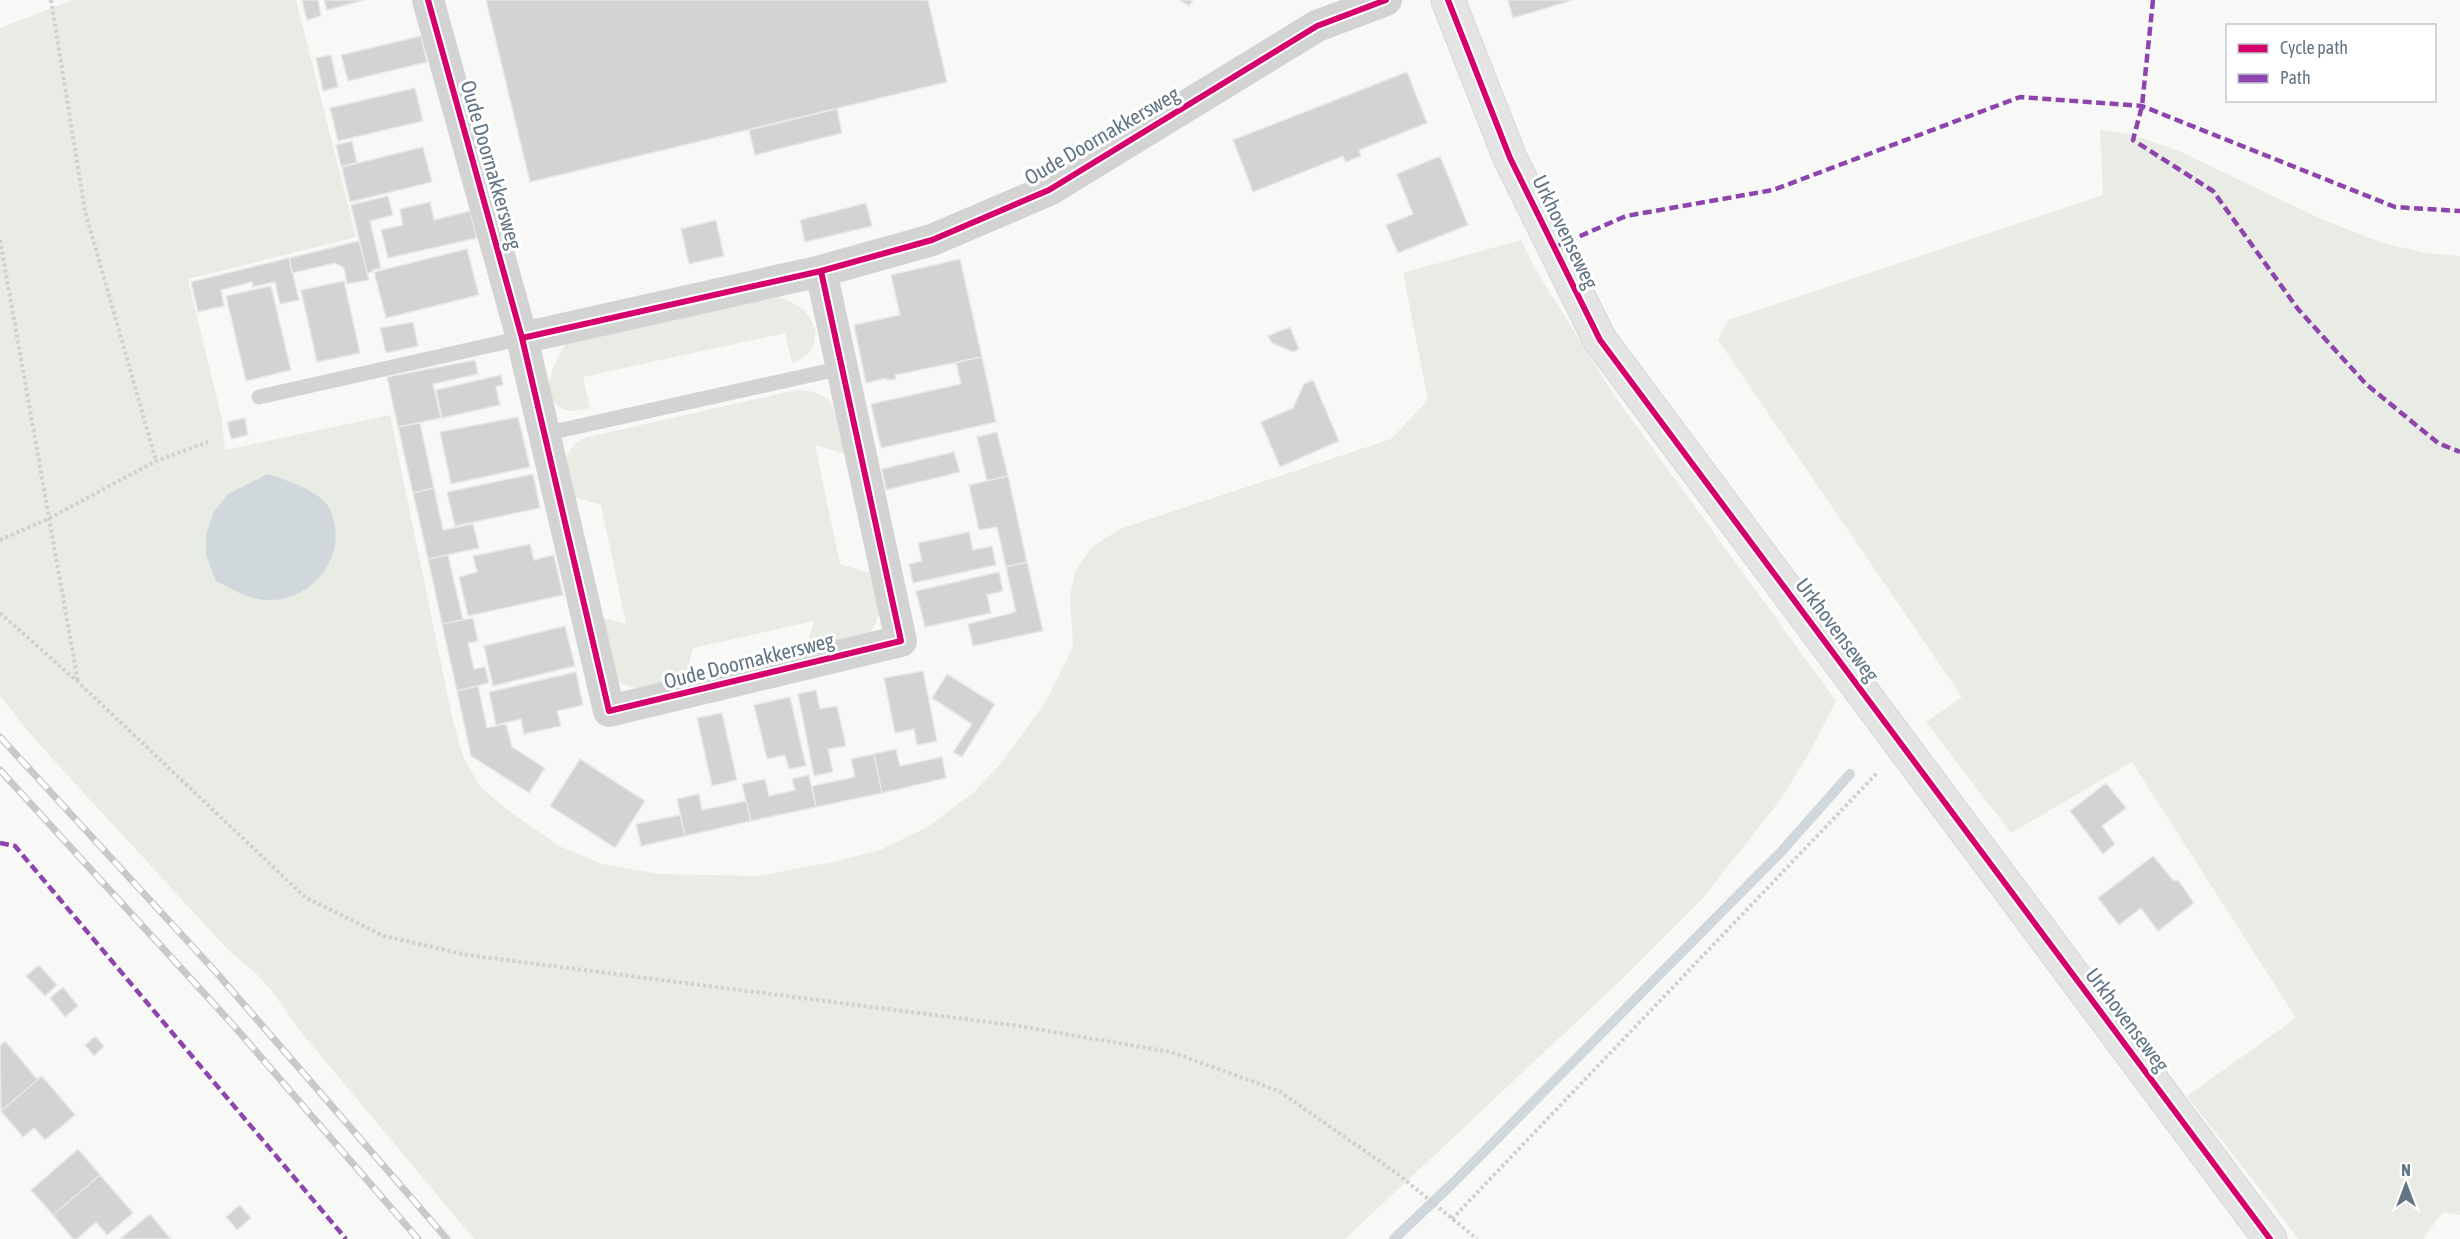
<svg xmlns="http://www.w3.org/2000/svg" width="2460" height="1239" font-family="'Asap Condensed',sans-serif">
	<style>
		.green { fill: #e8ece5 }
		.water { fill: #d0d8dc }
		.lines { fill: none; stroke-linecap: round; stroke-linejoin: round }
		.stream { stroke: #d0d8dc; stroke-width: 10 }
		.building { fill: #d2d3d4; stroke: #e8e8e7; stroke-width: 1.5 }
		.secondary-casing { stroke: #d5d6d7; stroke-width: 35 }
		.path { stroke: #ced0d1; stroke-width: 4; stroke-dasharray: 3 3; stroke-linecap: butt }
		.lane { stroke: #d3d3d4; stroke-width: 15 }
		.street { stroke: #d3d3d4; stroke-width: 32 }
		.secondary { stroke: #e4e4e5; stroke-width: 33 }
		.rail-casing { stroke: #c8c9cb; stroke-width: 7 }
		.rail { stroke: #fff; stroke-width: 4.5; stroke-dasharray: 14; stroke-linecap: butt }
		.quiet { stroke: #8e44ad; stroke-width: 4.5; stroke-dasharray: 9 4.5; stroke-linecap: butt }
		.cycleway-casing { stroke: #fff; stroke-width: 10 }
		.cycleway { stroke: #d6006c; stroke-width: 6 }
		.labels { text-anchor: middle; stroke-width: 6; stroke-linejoin: round; paint-order: stroke }
		.street-label { font-size: 21px; fill: #617585; stroke: #fff }
	</style>
	<rect width="100%" height="100%" fill="#f8f8f7"/>
	<path class="green" d="M 73,0 L 296,0 L 356,237 L 188,279 L 222,419 L 225,450 L 390,415 L 452,717 L 464,759 L 481,788 L 512,813 L 559,846 L 602,864 L 658,874 L 756,876 L 833,862 L 880,850 L 926,828 L 974,792 L 1003,761 L 1046,701 L 1073,647 L 1070,596 L 1075,571 L 1092,547 L 1120,529 L 1391,439 L 1428,400 L 1403,273 L 1521,240 L 1535,269 L 1616,398 L 1836,701 L 1811,750 L 1781,799 L 1702,899 L 1621,980 L 1345,1239 L 474,1239 L 301,1032 L 271,990 L 254,971 L 231,953 L 37,742 L 0,696 L 0,28 Z
		M 2100,130 L 2133,135 L 2179,151 L 2321,219 L 2383,243 L 2426,253 L 2460,256 L 2460,1215 L 2443,1212 L 2423,1239 L 2299,1239 L 2187,1096 L 2296,1018 L 2132,762 L 2011,833 L 1926,722 L 1962,697 L 1718,340 L 1728,320 L 2103,195 Z
		M 772,295 C 783,298 793,302 802,309 C 823,328 819,355 792,363 L 785,333 L 583,377 L 590,408 C 584,409 576,411 570,411 C 535,405 553,360 567,343 Z
		M 796,390 C 840,390 838,419 846,454 L 815,445 L 840,564 L 873,574 L 880,609 L 876,624 L 868,634 L 805,653 L 814,621 L 693,648 L 685,679 C 659,685 639,695 615,680 L 595,616 L 626,624 L 601,505 L 569,495 C 566,470 558,449 588,437 Z"/>
	<path class="water" d="M 268,474 C 287,481 310,487 325,502 C 332,510 333,517 335,527 C 341,566 306,602 267,600 C 249,600 232,589 216,581 L 206,555 L 206,534 L 214,512 L 228,494 Z"/>
	<g class="lines">
		<path class="stream" d="M 1394,1239 L 1453,1183 L 1781,852 L 1850,774"/>
	</g>
	<path class="building" d="M 302,0 L 318,0 L 321,16 L 307,20 Z
		M 324,0 L 365,0 L 327,10 Z
		M 486,0 L 928,0 L 947,82 L 530,182 Z
		M 1179,0 L 1193,0 L 1189,6 Z
		M 1508,0 L 1573,0 L 1513,18 Z
		M 421,36 L 427,62 L 348,81 L 341,55 Z
		M 331,55 L 338,87 L 323,91 L 316,58 Z
		M 1407,72 L 1427,123 L 1359,150 L 1361,156 L 1346,162 L 1343,156 L 1253,192 L 1233,140 Z
		M 415,88 L 423,121 L 338,141 L 330,108 Z
		M 837,109 L 842,133 L 755,155 L 749,130 Z
		M 352,141 L 357,163 L 341,166 L 336,145 Z
		M 423,147 L 432,182 L 350,202 L 342,167 Z
		M 1440,156 L 1468,225 L 1398,253 L 1386,225 L 1413,214 L 1397,174 Z
		M 388,196 L 393,215 L 370,221 L 381,268 L 372,270 L 372,272 L 367,273 L 351,205 Z
		M 430,202 L 434,220 L 470,211 L 477,238 L 388,258 L 381,230 L 403,225 L 400,209 Z
		M 866,203 L 872,226 L 805,242 L 800,220 Z
		M 716,220 L 724,256 L 689,264 L 681,229 Z
		M 359,241 L 369,280 L 347,284 L 344,268 L 335,263 L 292,273 L 289,258 Z
		M 467,249 L 479,295 L 386,318 L 374,272 Z
		M 289,258 L 299,300 L 280,304 L 275,282 L 253,287 L 252,282 L 221,290 L 224,306 L 198,312 L 191,282 Z
		M 960,259 L 982,357 L 895,375 L 896,379 L 887,380 L 886,378 L 866,383 L 854,325 L 900,315 L 891,275 Z
		M 344,281 L 360,353 L 317,362 L 301,290 Z
		M 271,286 L 291,370 L 246,381 L 226,296 Z
		M 413,322 L 418,346 L 386,353 L 380,328 Z
		M 1290,327 L 1299,349 L 1293,352 L 1272,343 L 1268,336 Z
		M 982,357 L 996,422 L 881,448 L 871,404 L 961,384 L 956,362 Z
		M 475,360 L 478,374 L 433,384 L 441,418 L 398,427 L 387,377 Z
		M 501,375 L 503,385 L 496,387 L 500,405 L 442,418 L 436,390 Z
		M 1313,380 L 1339,441 L 1280,467 L 1261,422 L 1293,408 L 1304,384 Z
		M 518,417 L 530,467 L 451,484 L 440,432 Z
		M 245,418 L 248,435 L 231,439 L 227,422 Z
		M 420,423 L 434,488 L 413,493 L 398,427 Z
		M 997,432 L 1008,476 L 987,481 L 977,437 Z
		M 954,452 L 960,472 L 886,490 L 882,469 Z
		M 533,474 L 540,508 L 455,526 L 447,492 Z
		M 1008,476 L 1027,562 L 1006,567 L 997,527 L 979,530 L 969,485 Z
		M 434,488 L 443,530 L 473,524 L 479,548 L 428,559 L 413,493 Z
		M 969,532 L 973,550 L 992,546 L 996,565 L 913,583 L 909,564 L 922,561 L 918,543 Z
		M 530,544 L 534,560 L 554,555 L 563,595 L 468,616 L 459,577 L 477,572 L 473,556 Z
		M 448,555 L 463,620 L 442,624 L 428,559 Z
		M 1027,562 L 1043,631 L 973,646 L 968,624 L 1016,612 L 1006,567 Z
		M 999,572 L 1003,591 L 987,595 L 991,613 L 925,627 L 916,591 Z
		M 473,618 L 478,641 L 468,643 L 474,669 L 485,667 L 489,683 L 457,691 L 442,624 Z
		M 565,626 L 575,666 L 493,686 L 484,646 Z
		M 923,671 L 937,741 L 917,745 L 914,729 L 895,733 L 884,678 Z
		M 576,672 L 583,705 L 557,711 L 561,726 L 524,734 L 521,719 L 496,725 L 489,692 Z
		M 947,674 L 995,704 L 962,757 L 953,752 L 972,724 L 932,698 Z
		M 478,686 L 487,728 L 504,724 L 507,727 L 512,747 L 545,768 L 529,793 L 471,756 L 457,691 Z
		M 816,690 L 820,709 L 837,706 L 846,746 L 828,749 L 833,772 L 814,776 L 798,694 Z
		M 790,697 L 806,766 L 789,769 L 785,755 L 767,759 L 754,705 Z
		M 722,713 L 737,780 L 712,786 L 697,718 Z
		M 896,749 L 900,766 L 942,757 L 946,778 L 882,793 L 874,754 Z
		M 874,754 L 882,793 L 816,807 L 812,786 L 855,777 L 851,759 Z
		M 580,759 L 645,801 L 615,848 L 550,806 Z
		M 809,775 L 816,807 L 751,821 L 742,784 L 765,779 L 769,796 L 795,790 L 792,779 Z
		M 2106,783 L 2126,808 L 2102,826 L 2115,844 L 2103,854 L 2070,811 Z
		M 699,794 L 702,810 L 746,801 L 751,821 L 685,836 L 677,799 Z
		M 680,815 L 685,836 L 641,846 L 636,824 Z
		M 2153,856 L 2174,881 L 2178,880 L 2194,903 L 2158,931 L 2141,908 L 2119,925 L 2098,898 Z
		M 39,965 L 57,985 L 45,996 L 26,976 Z
		M 63,987 L 78,1006 L 65,1017 L 50,998 Z
		M 95,1036 L 104,1046 L 94,1056 L 85,1045 Z
		M 5,1041 L 37,1079 L 42,1076 L 1,1111 L 0,1046 Z
		M 42,1076 L 75,1115 L 45,1140 L 34,1128 L 23,1137 L 1,1111 Z
		M 78,1149 L 100,1175 L 53,1215 L 31,1190 Z
		M 100,1175 L 133,1213 L 107,1235 L 96,1222 L 77,1239 L 73,1239 L 53,1215 Z
		M 240,1205 L 251,1218 L 237,1230 L 226,1217 Z
		M 150,1214 L 171,1239 L 120,1239 Z"/>
	<g class="lines">
		<g class="secondary-casing">
			<path id="secondary" d="M 1448,0 L 1510,158 L 1600,340 L 2270,1239"/>
		</g>
		<path class="path" d="M 51,0 L 85,211 L 156,461
			M 0,240 L 78,682
			M 0,540 L 48,519 L 156,461 L 208,442
			M 0,613 L 78,682 L 306,898 L 384,936 L 467,955 L 1012,1025 L 1171,1052 L 1279,1091 L 1399,1175 L 1477,1239
			M 1452,1219 L 1878,772"/>
		<path class="lane" d="M 259,397 L 522,338
			M 544,434 L 842,368"/>
		<path class="street" d="M 428,0 L 522,338 L 821,271 L 932,240 L 1049,190 L 1317,26 L 1386,0
			M 522,338 L 609,711 L 901,641 L 821,271"/>
		<use href="#secondary" class="secondary"/>
		<g class="rail-casing">
			<path id="rail" d="M 0,737 L 215,971 L 447,1239
				M 0,770 L 234,1026 L 418,1239"/>
		</g>
		<use href="#rail" class="rail"/>
		<path class="quiet" d="M 2153,0 L 2142,106 L 2133,140 L 2213,191 L 2298,309 L 2366,384 L 2438,443 L 2460,452
			M 1555,247 L 1626,216 L 1773,190 L 2020,97 L 2142,106 L 2395,207 L 2460,211
			M 0,843 L 15,846 L 346,1239"/>
		<g class="cycleway-casing">
			<path id="cycleway" d="M 428,0 L 522,338 L 821,271 L 932,240 L 1049,190 L 1317,26 L 1386,0
				M 1448,0 L 1510,158 L 1600,340 L 2270,1239
				M 522,338 L 609,711 L 901,641 L 821,271"/>
		</g>
		<use href="#cycleway" class="cycleway"/>
	</g>
	<g class="labels">
		<g class="street-label">
			<text transform="translate(1102 136) rotate(-30)" y="7">Oude Doornakkersweg</text>
			<text transform="translate(491 165) rotate(74)" y="7">Oude Doornakkersweg</text>
			<text transform="translate(1565 232) rotate(64)" y="7">Urkhovenseweg</text>
			<text transform="translate(1837 630) rotate(53)" y="7">Urkhovenseweg</text>
			<text transform="translate(749 661) rotate(-14)" y="7">Oude Doornakkersweg</text>
			<text transform="translate(2127 1020) rotate(53)" y="7">Urkhovenseweg</text>
		</g>
	</g>
	<rect x="2226" y="24" width="210" height="78" fill="#ffffff" stroke="#c0c8ce" stroke-width="1.5"/>
	<rect x="2238" y="44" width="30" height="9" fill="#d6006c" stroke="#c0c8ce" stroke-width="1.5"/>
	<text x="2280" y="54" font-size="18" fill="#617585">Cycle path</text>
	<rect x="2238" y="74" width="30" height="9" fill="#8e44ad" stroke="#c0c8ce" stroke-width="1.5"/>
	<text x="2280" y="84" font-size="18" fill="#617585">Path</text>
	<g transform="translate(2406 1185)" stroke="#ffffff" stroke-width="4.5" paint-order="stroke">
	<path d="M0-4.5L10 22L0 15L-10 22Z" fill="#617585"/>
	<text y="-9" font-size="16" font-weight="bold" text-anchor="middle" fill="#617585">N</text>
	</g>
</svg>
